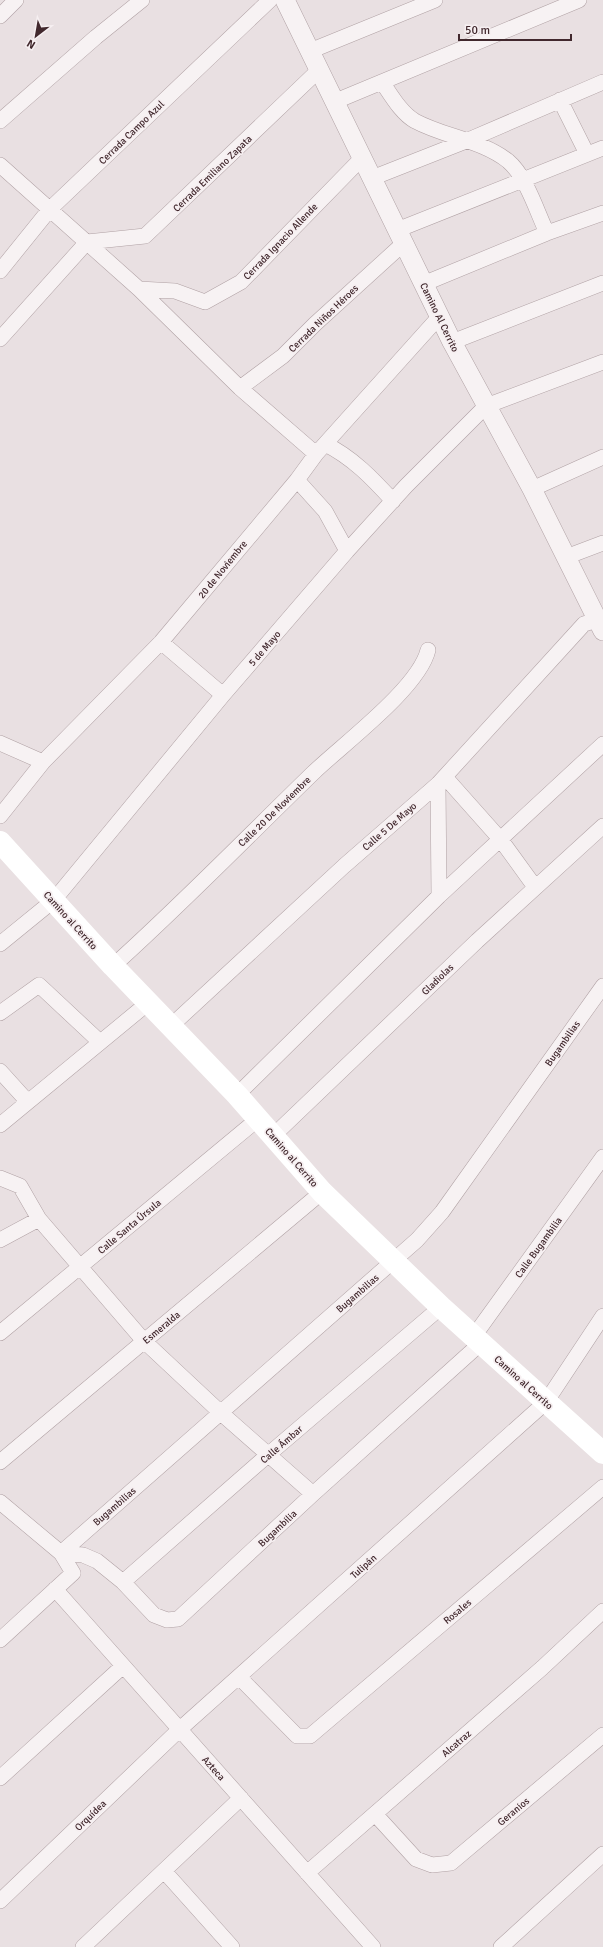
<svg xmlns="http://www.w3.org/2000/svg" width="603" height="1947" font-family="Signika,sans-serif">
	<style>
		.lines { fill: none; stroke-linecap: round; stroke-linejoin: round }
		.minor-casing { stroke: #b0a1a4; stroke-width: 16 }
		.tertiary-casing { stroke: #b0a1a4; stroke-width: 20 }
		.minor { stroke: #f7f2f3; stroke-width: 15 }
		.tertiary { stroke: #f7f2f3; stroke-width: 19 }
		.secondary { stroke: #fff; stroke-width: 22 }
		.labels { text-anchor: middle; stroke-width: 3.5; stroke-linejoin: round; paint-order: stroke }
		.street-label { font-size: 10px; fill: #41282d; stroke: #f6eff1 }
	</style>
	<rect width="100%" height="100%" fill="#e9e0e2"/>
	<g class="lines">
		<g class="minor-casing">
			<path id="minor" d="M 0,16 L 16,0
				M 310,51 L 435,0
				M 382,82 C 391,95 401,113 415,121 C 445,137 481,140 508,161 C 526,176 537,212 547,233
				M 560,100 L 587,154
				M 336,101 L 579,0
				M 0,121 L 96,37 L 142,0
				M 0,165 L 139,289 L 240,388 L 316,454
				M 372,178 L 466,141 L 603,82
				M 397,230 L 603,148
				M 0,271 L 50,209 L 270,0
				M 423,284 L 547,233 L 603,213
				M 139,289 L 175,291 L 205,302 L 241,282 L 362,158
				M 0,339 L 87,242 L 145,236 L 320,69
				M 452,342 L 603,283
				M 240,388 L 283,356 L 315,324 L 404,243
				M 325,444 C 352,457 373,479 393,501
				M 297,480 L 325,511 L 347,551
				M 532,489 L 603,457
				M 566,557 L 603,543
				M 161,642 L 223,695
				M 0,743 L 43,762
				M 445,777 L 501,840 L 535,887
				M 438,784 L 439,896
				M 0,816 L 43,762 L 161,642 L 297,480 L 316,454 L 439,317
				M 0,944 L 54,900 L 223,695 L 347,551 L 406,486 L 486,406 L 603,362
				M 113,966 C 182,904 247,837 313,773 C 343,744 419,688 428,650
				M 0,1013 L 39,985 L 100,1042
				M 172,1025 L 344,866 L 438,784 L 584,624 L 603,618
				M 0,1071 L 28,1102
				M 237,1095 L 439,896 L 603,744
				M 0,1125 L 148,1003
				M 273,1136 L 477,941 L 603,826
				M 0,1178 L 20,1186 L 39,1219 L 144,1341 L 221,1413 L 313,1494
				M 0,1240 L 39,1219
				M 0,1333 L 258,1119
				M 474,1336 L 603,1157
				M 0,1462 L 322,1192
				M 0,1502 L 61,1553 L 73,1573 L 0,1640
				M 61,1553 L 417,1240 L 442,1212 L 603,986
				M 61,1553 L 83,1555 L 97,1561 L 123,1582 L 154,1615 L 167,1620 L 178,1619 L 313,1494 L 481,1343
				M 123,1582 L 269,1454 L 441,1307
				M 55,1589 L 373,1947
				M 239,1677 L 297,1736 L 310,1736 L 603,1487
				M 0,1778 L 123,1666
				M 375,1814 L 416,1859 L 432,1865 L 451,1863 L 603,1735
				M 164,1871 L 232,1947
				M 307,1873 L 542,1668 L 603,1611
				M 0,1901 L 180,1729 L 546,1402 L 603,1316
				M 83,1947 L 241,1798
				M 501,1947 L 603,1854"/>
		</g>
		<g class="tertiary-casing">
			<path id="tertiary" d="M 285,0 L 452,342 L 532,489 L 603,631"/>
		</g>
		<use href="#minor" class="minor"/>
		<use href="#tertiary" class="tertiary"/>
		<path class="secondary" d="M 0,842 L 113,966 L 237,1095 L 322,1192 L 441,1307 L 603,1453"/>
	</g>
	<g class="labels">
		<g class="street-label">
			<text transform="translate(131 132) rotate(-44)" y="4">Cerrada Campo Azul</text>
			<text transform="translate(212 173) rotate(-44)" y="4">Cerrada Emiliano Zapata</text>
			<text transform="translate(280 241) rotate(-46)" y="4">Cerrada Ignacio Allende</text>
			<text transform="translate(440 317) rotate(64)" y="4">Camino Al Cerrito</text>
			<text transform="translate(323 318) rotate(-44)" y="4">Cerrada Niños Héroes</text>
			<text transform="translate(222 569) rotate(-51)" y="4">20 de Noviembre</text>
			<text transform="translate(264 648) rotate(-49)" y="4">5 de Mayo</text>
			<text transform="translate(274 811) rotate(-44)" y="4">Calle 20 De Noviembre</text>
			<text transform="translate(389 826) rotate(-41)" y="4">Calle 5 De Mayo</text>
			<text transform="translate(71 920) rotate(48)" y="4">Camino al Cerrito</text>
			<text transform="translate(437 979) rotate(-44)" y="4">Gladiolas</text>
			<text transform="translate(562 1043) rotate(-55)" y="4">Bugambilias</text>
			<text transform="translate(292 1157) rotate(49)" y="4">Camino al Cerrito</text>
			<text transform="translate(129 1226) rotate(-40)" y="4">Calle Santa Úrsula</text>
			<text transform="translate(538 1247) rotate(-54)" y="4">Calle Bugambilia</text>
			<text transform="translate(357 1293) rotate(-41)" y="4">Bugambilias</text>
			<text transform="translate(161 1327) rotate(-40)" y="4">Esmeralda</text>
			<text transform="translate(524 1382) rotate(42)" y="4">Camino al Cerrito</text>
			<text transform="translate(281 1444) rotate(-41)" y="4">Calle Ámbar</text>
			<text transform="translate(114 1506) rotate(-41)" y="4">Bugambilias</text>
			<text transform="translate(277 1528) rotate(-43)" y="4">Bugambilia</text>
			<text transform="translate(363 1566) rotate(-42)" y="4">Tulipán</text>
			<text transform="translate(457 1611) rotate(-40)" y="4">Rosales</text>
			<text transform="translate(456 1743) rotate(-41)" y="4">Alcatraz</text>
			<text transform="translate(214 1768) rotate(48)" y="4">Azteca</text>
			<text transform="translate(513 1811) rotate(-40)" y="4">Geranios</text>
			<text transform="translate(90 1815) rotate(-44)" y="4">Orquídea</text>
		</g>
	</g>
	<g transform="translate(36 36) rotate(211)" stroke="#f6eff1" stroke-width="3" paint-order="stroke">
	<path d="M0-3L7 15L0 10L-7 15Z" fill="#41282d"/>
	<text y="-6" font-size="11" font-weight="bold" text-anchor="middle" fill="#41282d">N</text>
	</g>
	<path d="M459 34v6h112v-6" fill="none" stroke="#41282d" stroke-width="2"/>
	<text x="465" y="34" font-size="12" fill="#41282d" stroke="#f6eff1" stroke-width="3" paint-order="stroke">50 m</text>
</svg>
